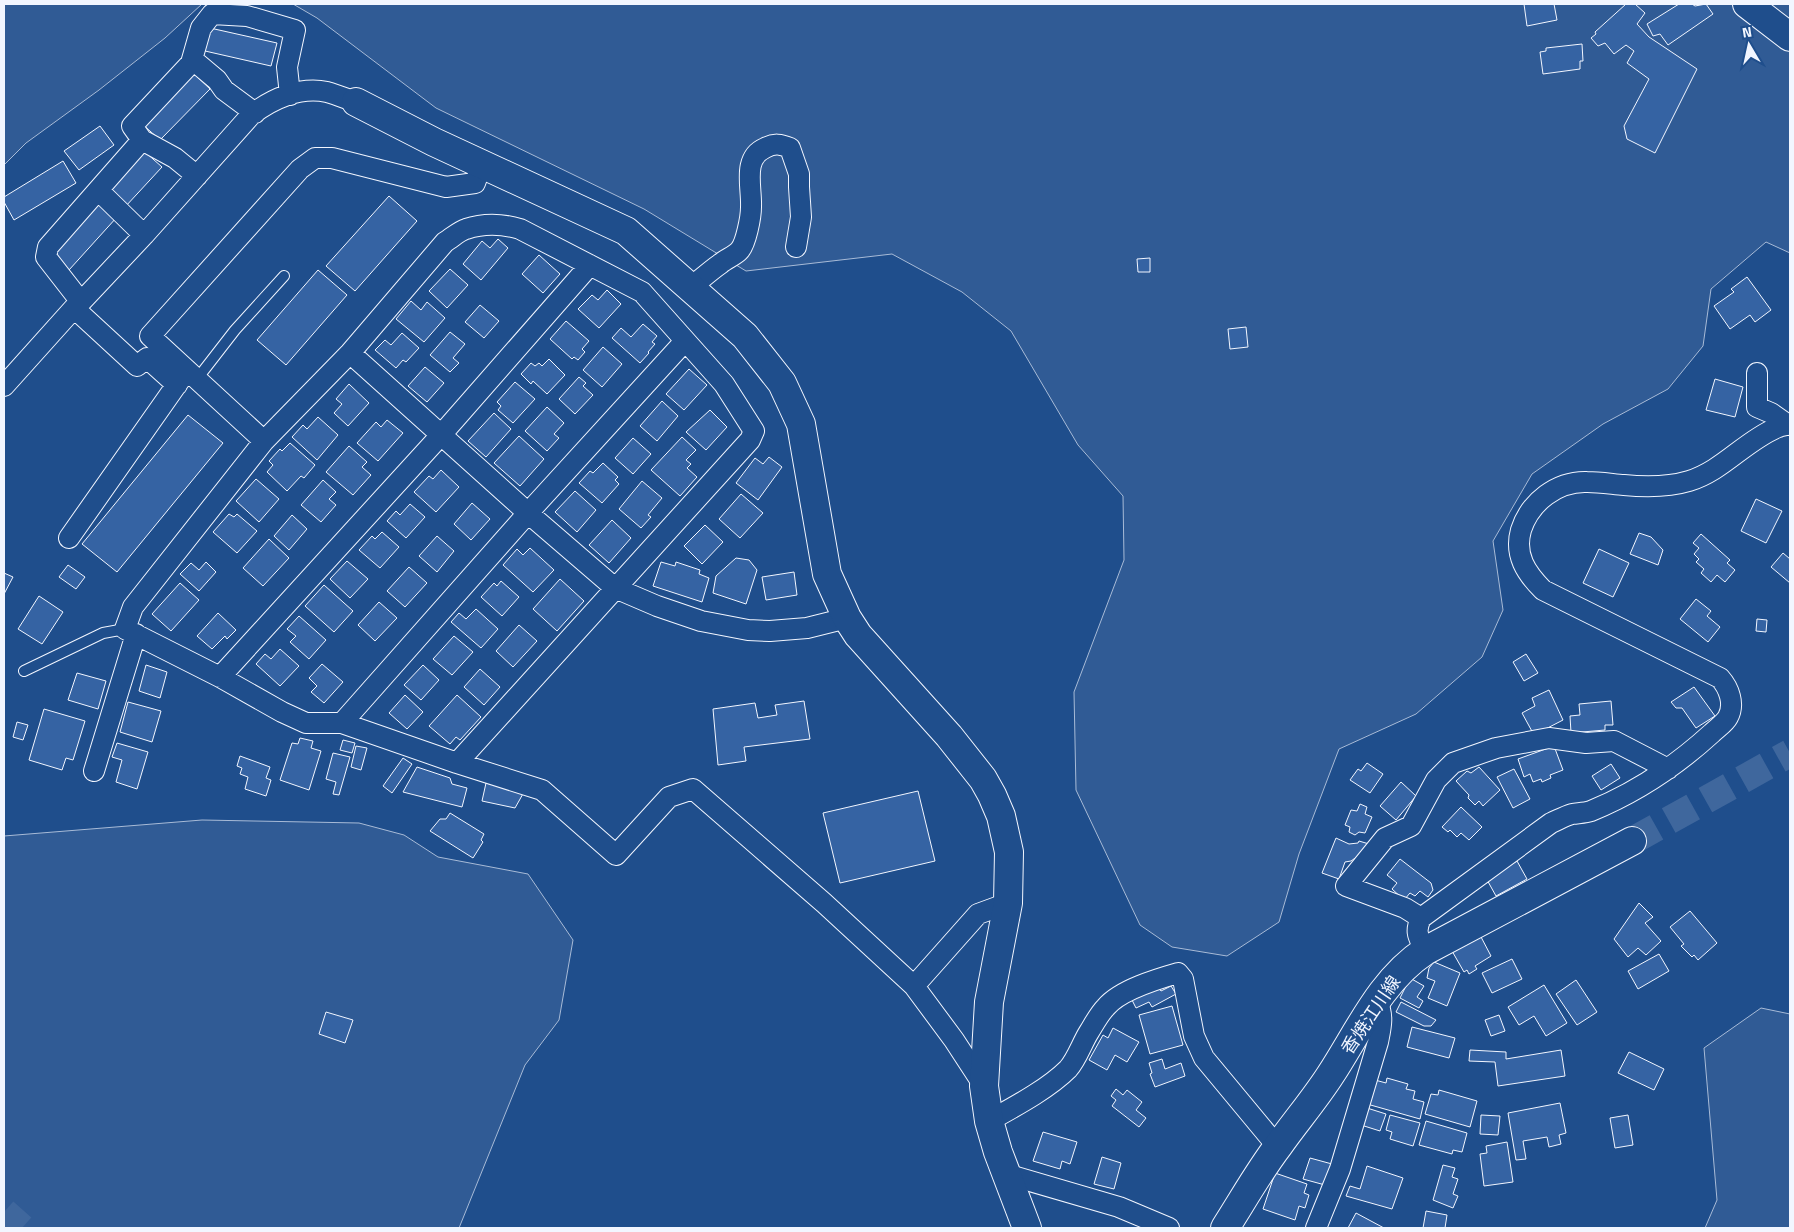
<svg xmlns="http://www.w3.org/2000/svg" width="1794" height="1232" font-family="'Titillium Web','Noto Sans JP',sans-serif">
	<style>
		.built { fill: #305b95; stroke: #a8bbd7 }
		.building { fill: #3563a3; stroke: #f2f6ff }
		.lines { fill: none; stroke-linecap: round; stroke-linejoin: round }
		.secondary-tunnel { stroke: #3f679d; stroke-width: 28; stroke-dasharray: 28 14; stroke-linecap: butt }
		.primary-tunnel { stroke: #3f679d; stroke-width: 28; stroke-dasharray: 28 14; stroke-linecap: butt }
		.lane-casing { stroke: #f2f6ff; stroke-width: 12 }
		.street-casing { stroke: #f2f6ff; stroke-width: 22 }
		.secondary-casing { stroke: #f2f6ff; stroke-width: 30 }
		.primary-casing { stroke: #f2f6ff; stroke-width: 30 }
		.lane { stroke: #1f4e8c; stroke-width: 10 }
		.street { stroke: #1f4e8c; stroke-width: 20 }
		.secondary { stroke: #1f4e8c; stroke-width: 28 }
		.primary { stroke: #1f4e8c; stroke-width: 28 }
		.labels { text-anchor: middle; stroke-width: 4; stroke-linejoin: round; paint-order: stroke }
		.street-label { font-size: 18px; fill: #f2f6ff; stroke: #1f4e8c }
	</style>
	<rect width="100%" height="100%" fill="#1f4e8c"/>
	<path class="built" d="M 4,4 L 202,4 L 165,38 L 99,90 L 26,143 L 4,165 Z
		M 293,4 L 1790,4 L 1790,253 L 1766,242 L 1711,289 L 1703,346 L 1668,389 L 1603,424 L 1532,474 L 1493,541 L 1503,610 L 1482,657 L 1416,714 L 1339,749 L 1299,854 L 1279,922 L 1227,956 L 1172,947 L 1140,925 L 1076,790 L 1074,692 L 1124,560 L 1123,496 L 1078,445 L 1011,331 L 962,292 L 892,254 L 746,271 L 644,209 L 436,108 L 317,18 Z
		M 202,820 L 359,823 L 404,835 L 438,857 L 528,874 L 573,940 L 559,1020 L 525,1065 L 459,1228 L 4,1228 L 4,836 Z
		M 1761,1008 L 1790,1014 L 1790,1228 L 1705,1228 L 1717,1200 L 1704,1048 Z"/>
	<path class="building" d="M 1524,4 L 1554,4 L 1557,20 L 1527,26 Z
		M 1626,4 L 1635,4 L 1645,13 L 1637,24 L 1649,37 L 1697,69 L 1655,153 L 1627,139 L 1624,126 L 1649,79 L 1627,63 L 1634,51 L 1626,45 L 1614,54 L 1605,43 L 1598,46 L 1591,38 L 1596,34 L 1595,32 Z
		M 1679,4 L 1692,4 L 1695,6 L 1706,4 L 1713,14 L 1668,45 L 1660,34 L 1653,36 L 1647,24 Z
		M 210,28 L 277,43 L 271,66 L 205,51 Z
		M 1582,44 L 1583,61 L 1580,61 L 1580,69 L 1543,74 L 1540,52 L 1546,51 L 1546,48 Z
		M 191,71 L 210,89 L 160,140 L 141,123 Z
		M 100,126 L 114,145 L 79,170 L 64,151 Z
		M 144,151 L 162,167 L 125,207 L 107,190 Z
		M 63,161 L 76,183 L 14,220 L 4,202 L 4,197 Z
		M 389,196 L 417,221 L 355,291 L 326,266 Z
		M 98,201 L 117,217 L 69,270 L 51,254 Z
		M 498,239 L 508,248 L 481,280 L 463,264 L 482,241 L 490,248 Z
		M 539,255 L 560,274 L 543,293 L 522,274 Z
		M 1150,258 L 1150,272 L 1138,272 L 1137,259 Z
		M 450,269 L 468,285 L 447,308 L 429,291 Z
		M 318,270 L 347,295 L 286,365 L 257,340 Z
		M 1747,277 L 1771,310 L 1755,322 L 1750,315 L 1730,329 L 1714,306 L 1734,292 L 1731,289 Z
		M 607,290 L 621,304 L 599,328 L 578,309 L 592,295 L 598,300 Z
		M 411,301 L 421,310 L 427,302 L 445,318 L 424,342 L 396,319 Z
		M 480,305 L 499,321 L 484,338 L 465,322 Z
		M 566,321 L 589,341 L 582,349 L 585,352 L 578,360 L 574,357 L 572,359 L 550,339 Z
		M 643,324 L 657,336 L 652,342 L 655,344 L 648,352 L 649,353 L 640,363 L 612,338 L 621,328 L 631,337 Z
		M 1246,327 L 1248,347 L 1230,349 L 1228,329 Z
		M 450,332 L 465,344 L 453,358 L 459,363 L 450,372 L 430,355 Z
		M 402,333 L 419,348 L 406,362 L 403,360 L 396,368 L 375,350 L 385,340 L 391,345 Z
		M 603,347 L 622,364 L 602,387 L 583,370 Z
		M 549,359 L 565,375 L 547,394 L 533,381 L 531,384 L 521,374 L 531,363 L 535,366 L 539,363 L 542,366 Z
		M 425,367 L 444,383 L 427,402 L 408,386 Z
		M 689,369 L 707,385 L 684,410 L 666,394 Z
		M 579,377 L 586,383 L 583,386 L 593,395 L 575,414 L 559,399 Z
		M 1715,379 L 1743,387 L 1735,417 L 1706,410 Z
		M 515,382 L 535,399 L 513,423 L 498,410 L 501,406 L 497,402 Z
		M 349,384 L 369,403 L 348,426 L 334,413 L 342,404 L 336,399 Z
		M 662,401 L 678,416 L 657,441 L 640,426 Z
		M 547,407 L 564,423 L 554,434 L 559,438 L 547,451 L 525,431 Z
		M 710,410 L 727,427 L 706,450 L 686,432 Z
		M 494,413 L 511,429 L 486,457 L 468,441 Z
		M 188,415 L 223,443 L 117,572 L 82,544 Z
		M 318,417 L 338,435 L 317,460 L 292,437 L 303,425 L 307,429 Z
		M 387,420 L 403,433 L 378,461 L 357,443 L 376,422 L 381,427 Z
		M 519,436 L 544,459 L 520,486 L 494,463 Z
		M 682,437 L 696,450 L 686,460 L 691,464 L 687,468 L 697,477 L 680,496 L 651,470 Z
		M 633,438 L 651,454 L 633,474 L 615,458 Z
		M 290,443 L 315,465 L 304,478 L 301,476 L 287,491 L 267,472 L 273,465 L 269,461 L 280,449 L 282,451 Z
		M 349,446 L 367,462 L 362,467 L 371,475 L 353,495 L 326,472 Z
		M 769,457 L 782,467 L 758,500 L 736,483 L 755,458 L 763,464 Z
		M 603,463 L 618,477 L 615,480 L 619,484 L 602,503 L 579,483 L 590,471 L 593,473 Z
		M 441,470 L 459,487 L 436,512 L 414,492 L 429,476 L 433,479 Z
		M 256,479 L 279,499 L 259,522 L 236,501 Z
		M 323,480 L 336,492 L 329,499 L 336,505 L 321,522 L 301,505 Z
		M 642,481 L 662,498 L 648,515 L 651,517 L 641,528 L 619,509 Z
		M 575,491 L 596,510 L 577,532 L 555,512 Z
		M 741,494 L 763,513 L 740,538 L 719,519 Z
		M 1756,499 L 1782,511 L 1766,543 L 1741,531 Z
		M 472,503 L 490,519 L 471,540 L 454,524 Z
		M 410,504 L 425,517 L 406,538 L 387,521 L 396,511 L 400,515 Z
		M 229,514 L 234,517 L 237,514 L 257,531 L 237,553 L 213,532 Z
		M 292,515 L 307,529 L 289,550 L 274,536 Z
		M 612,520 L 631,538 L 609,563 L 589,545 Z
		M 705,525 L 723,542 L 702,564 L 684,546 Z
		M 382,532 L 399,547 L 380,568 L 359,550 L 372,536 L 375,539 Z
		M 1639,533 L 1651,537 L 1663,550 L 1658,565 L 1630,554 Z
		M 1701,534 L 1730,560 L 1727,563 L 1735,570 L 1725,582 L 1717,575 L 1711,582 L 1701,573 L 1704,569 L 1696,562 L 1699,559 L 1694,554 L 1699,548 L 1693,543 Z
		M 437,536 L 454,551 L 437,572 L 419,556 Z
		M 269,539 L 289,558 L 263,586 L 243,568 Z
		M 530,548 L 554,570 L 533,592 L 503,565 L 517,549 L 523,555 Z
		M 1599,549 L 1629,563 L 1613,597 L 1583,583 Z
		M 1783,553 L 1790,559 L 1790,583 L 1771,567 Z
		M 736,558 L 749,560 L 757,570 L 746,604 L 713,593 L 716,576 Z
		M 347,561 L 368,579 L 350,598 L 330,579 Z
		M 206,562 L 216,572 L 199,591 L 180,574 L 191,563 L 199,570 Z
		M 661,562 L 675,566 L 676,562 L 700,570 L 699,574 L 709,578 L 702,602 L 653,586 Z
		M 68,565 L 85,577 L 76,589 L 59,577 Z
		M 409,567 L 427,583 L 405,607 L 387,591 Z
		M 794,572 L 797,595 L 766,600 L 762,577 Z
		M 4,573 L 13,577 L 4,594 Z
		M 560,579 L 584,601 L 557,631 L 533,609 Z
		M 501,581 L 519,597 L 502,616 L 481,597 L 494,583 L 497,586 Z
		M 180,583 L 199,600 L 171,631 L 152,614 Z
		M 324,585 L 353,611 L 334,632 L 305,606 Z
		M 39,596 L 63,612 L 42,644 L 18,629 Z
		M 1696,599 L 1711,611 L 1707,616 L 1720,627 L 1708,642 L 1680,619 Z
		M 379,602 L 397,618 L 375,641 L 358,625 Z
		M 476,609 L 498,629 L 481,648 L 451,622 L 459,613 L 466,619 Z
		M 218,613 L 236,630 L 227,639 L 225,636 L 212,649 L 197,636 Z
		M 299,616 L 326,640 L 309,659 L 290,642 L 296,636 L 287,629 Z
		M 1757,619 L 1767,620 L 1766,632 L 1756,631 Z
		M 519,625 L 537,641 L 513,667 L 496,651 Z
		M 454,636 L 473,652 L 452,675 L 433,659 Z
		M 280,649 L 299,666 L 280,686 L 256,664 L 265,654 L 271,659 Z
		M 1526,654 L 1538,673 L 1524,681 L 1513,662 Z
		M 322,664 L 343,682 L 324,703 L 311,692 L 317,686 L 309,678 Z
		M 146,665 L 167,672 L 160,698 L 139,691 Z
		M 423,665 L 439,680 L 421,700 L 404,685 Z
		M 480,669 L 500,687 L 484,705 L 464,687 Z
		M 77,673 L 106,681 L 98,709 L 68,700 Z
		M 1694,687 L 1715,716 L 1696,728 L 1682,708 L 1676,708 L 1671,702 Z
		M 1549,690 L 1563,720 L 1534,735 L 1522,713 L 1535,706 L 1532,698 Z
		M 405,695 L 423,712 L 407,729 L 389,713 Z
		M 457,695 L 481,717 L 460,740 L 456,737 L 450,744 L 429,726 Z
		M 804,701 L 810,739 L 744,747 L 746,761 L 718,765 L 713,709 L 755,703 L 758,718 L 777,715 L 775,705 Z
		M 1611,701 L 1613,725 L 1605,725 L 1605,730 L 1571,733 L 1570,716 L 1580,715 L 1579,704 Z
		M 128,702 L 161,711 L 152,742 L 120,732 Z
		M 44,709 L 85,721 L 73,760 L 66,758 L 62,770 L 29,760 Z
		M 17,722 L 28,725 L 23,740 L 13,737 Z
		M 300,738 L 313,741 L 311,748 L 321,751 L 309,790 L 280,780 L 292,743 L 298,744 Z
		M 343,740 L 355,743 L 352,753 L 340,750 Z
		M 117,743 L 148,752 L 137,789 L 116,782 L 122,760 L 112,757 Z
		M 356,746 L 367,748 L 361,770 L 351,767 Z
		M 1554,746 L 1563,770 L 1550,775 L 1551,778 L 1542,782 L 1541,779 L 1533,782 L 1530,774 L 1524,777 L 1518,759 Z
		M 333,753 L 350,757 L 339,795 L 333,794 L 336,782 L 326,779 Z
		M 240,756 L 270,767 L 266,778 L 271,780 L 266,796 L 245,789 L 248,777 L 240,774 L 242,768 L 237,766 Z
		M 403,758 L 412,764 L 392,793 L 383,786 Z
		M 1367,763 L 1383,774 L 1370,793 L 1350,780 L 1358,769 L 1361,771 Z
		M 1611,764 L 1620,778 L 1601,790 L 1592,776 Z
		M 417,767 L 450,778 L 452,784 L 467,788 L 462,807 L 403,792 Z
		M 1479,767 L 1500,790 L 1483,806 L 1479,801 L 1475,805 L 1468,798 L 1469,795 L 1456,781 L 1467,771 L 1471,773 Z
		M 1514,769 L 1530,799 L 1513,808 L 1497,777 Z
		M 1401,782 L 1416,796 L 1396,820 L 1380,806 Z
		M 486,783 L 524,792 L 515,808 L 482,801 Z
		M 918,791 L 935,861 L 840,883 L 823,813 Z
		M 1360,804 L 1367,807 L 1365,814 L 1372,817 L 1365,833 L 1359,832 L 1355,835 L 1349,832 L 1350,827 L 1345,825 L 1351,810 L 1357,811 Z
		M 1461,807 L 1482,827 L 1469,840 L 1461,833 L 1457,837 L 1450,830 L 1448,832 L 1442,827 Z
		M 450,813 L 484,834 L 481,840 L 483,842 L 473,858 L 430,831 L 440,819 L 446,819 Z
		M 1336,838 L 1349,844 L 1358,843 L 1359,841 L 1369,844 L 1358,856 L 1351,861 L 1345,862 L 1339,879 L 1322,873 Z
		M 1400,859 L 1431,883 L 1433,890 L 1428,897 L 1420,891 L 1415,896 L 1410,893 L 1404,900 L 1392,889 L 1397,883 L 1387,875 Z
		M 1517,861 L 1527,879 L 1496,896 L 1486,878 Z
		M 1639,903 L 1653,917 L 1645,923 L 1661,941 L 1646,955 L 1638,948 L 1628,957 L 1614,939 Z
		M 1690,911 L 1717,943 L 1698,960 L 1694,955 L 1692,957 L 1681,946 L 1684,944 L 1670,927 Z
		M 1480,935 L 1491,956 L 1475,966 L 1477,969 L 1469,974 L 1467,970 L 1464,972 L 1452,951 Z
		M 1659,954 L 1669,971 L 1638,989 L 1628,971 Z
		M 1512,959 L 1522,979 L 1492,993 L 1482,973 Z
		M 1434,962 L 1460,973 L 1447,1006 L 1428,998 L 1435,981 L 1427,978 L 1429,968 Z
		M 1410,978 L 1424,986 L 1417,997 L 1423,1001 L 1419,1008 L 1400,998 Z
		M 1576,980 L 1597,1012 L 1577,1025 L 1556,994 Z
		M 1544,985 L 1567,1023 L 1546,1036 L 1534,1016 L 1519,1025 L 1508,1007 Z
		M 1171,986 L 1176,994 L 1152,1007 L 1149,1002 L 1136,1008 L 1132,1000 L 1158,987 L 1161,991 Z
		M 1401,1002 L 1436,1020 L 1431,1026 L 1424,1026 L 1396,1012 Z
		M 1172,1006 L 1183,1045 L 1150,1054 L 1139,1015 Z
		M 326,1012 L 353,1020 L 345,1043 L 319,1034 Z
		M 1499,1015 L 1505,1031 L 1491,1036 L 1485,1020 Z
		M 1412,1027 L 1455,1038 L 1449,1058 L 1407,1047 Z
		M 1113,1028 L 1139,1042 L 1127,1062 L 1115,1055 L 1107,1070 L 1089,1060 L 1103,1035 L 1108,1038 Z
		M 1470,1050 L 1506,1052 L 1506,1059 L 1561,1050 L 1565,1076 L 1498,1086 L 1495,1062 L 1469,1061 Z
		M 1629,1052 L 1664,1069 L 1654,1090 L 1618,1073 Z
		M 1162,1059 L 1165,1069 L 1181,1063 L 1185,1076 L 1155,1087 L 1150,1074 L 1152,1073 L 1149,1063 Z
		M 1387,1078 L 1408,1084 L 1406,1089 L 1415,1091 L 1413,1099 L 1424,1102 L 1420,1119 L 1367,1104 L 1375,1080 L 1386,1083 Z
		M 1116,1089 L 1123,1095 L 1127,1090 L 1142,1102 L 1136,1110 L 1146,1118 L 1139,1127 L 1112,1106 L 1116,1100 L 1111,1096 Z
		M 1439,1090 L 1477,1101 L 1470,1127 L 1425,1114 L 1431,1094 L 1438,1095 Z
		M 1560,1103 L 1566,1133 L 1559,1135 L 1561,1144 L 1549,1147 L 1547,1137 L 1523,1141 L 1526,1159 L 1516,1160 L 1508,1113 Z
		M 1367,1108 L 1386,1114 L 1380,1131 L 1361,1125 Z
		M 1390,1115 L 1420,1123 L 1413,1146 L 1390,1139 L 1392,1132 L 1386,1130 Z
		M 1481,1115 L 1500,1116 L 1498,1135 L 1480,1134 Z
		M 1628,1115 L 1633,1145 L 1615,1148 L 1610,1118 Z
		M 1426,1121 L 1467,1133 L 1462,1152 L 1453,1150 L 1452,1154 L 1419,1145 Z
		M 1043,1132 L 1077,1142 L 1070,1164 L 1062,1161 L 1060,1169 L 1033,1161 Z
		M 1507,1142 L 1513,1182 L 1484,1186 L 1480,1154 L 1487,1153 L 1486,1146 Z
		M 1102,1157 L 1121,1163 L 1114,1189 L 1094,1184 Z
		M 1310,1158 L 1332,1164 L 1325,1185 L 1303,1179 Z
		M 1443,1165 L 1455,1168 L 1452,1177 L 1458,1179 L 1453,1194 L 1458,1196 L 1453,1208 L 1433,1200 Z
		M 1367,1166 L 1403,1178 L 1392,1209 L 1346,1196 L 1350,1186 L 1360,1189 Z
		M 1275,1173 L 1307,1184 L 1304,1193 L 1309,1195 L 1305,1208 L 1299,1206 L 1295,1220 L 1263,1209 Z
		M 1426,1211 L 1447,1215 L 1445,1228 L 1423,1228 Z
		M 1356,1213 L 1384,1228 L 1348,1228 Z"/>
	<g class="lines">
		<path class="secondary-tunnel" d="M 4,1212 L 22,1228"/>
		<path class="primary-tunnel" d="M 1632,841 L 1790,753"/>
		<g class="lane-casing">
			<path id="lane" d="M 197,379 L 235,330 L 284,276
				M 24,671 L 103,633 L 125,629"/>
		</g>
		<g class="street-casing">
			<path id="street" d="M 192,59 L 217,80 L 224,90 L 255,113
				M 142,140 L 132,126 L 191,63 L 201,28 L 212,14 L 247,16 L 295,30 L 287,67 L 290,95
				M 99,191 L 144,235
				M 690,288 C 700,280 710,271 720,264 C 726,259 734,256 739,251 C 746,244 751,217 751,207 C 752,187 742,158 765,148 C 774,143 781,144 790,148 L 799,174 L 799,187 L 801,217 L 796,247
				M 81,302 L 46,257 L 48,247 L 142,140 L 175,158 L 197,176
				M 74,308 L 137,366 L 147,358 L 177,385
				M 350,353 L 528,513 L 615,588 L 657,606 L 701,621 L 748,630 L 770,631 L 807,628 L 847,618
				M 1757,373 L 1757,407 L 1771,413 L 1788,425
				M 4,386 L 74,308 L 81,302 L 144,235 L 251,115 C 272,99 300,86 327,92 C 337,95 347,99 356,102
				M 264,441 L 150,336 L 300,169 L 315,158 L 332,158 L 446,187 L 475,183 L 482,164
				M 69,538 L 187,370
				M 220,677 L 441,435 L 590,265
				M 342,723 L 528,513 L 685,341
				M 457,763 L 750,440 L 754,431 L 724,384 L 642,292 L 520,229 C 503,224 484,223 466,229 C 459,231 452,238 445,242 L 350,353 L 264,441 L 133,607 L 125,629 L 220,677 L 282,712 L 306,723 L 342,723 L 457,763 L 542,790 L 616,855 L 669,797 L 693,789 L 824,903 L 914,986 L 954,1040 L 984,1086
				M 94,771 L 136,634
				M 1421,918 L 1405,908 L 1346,886 L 1385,838 L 1411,826 L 1436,780 L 1453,763 L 1496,748 L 1549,738 L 1586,743 L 1614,741 L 1668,769
				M 1425,951 C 1419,937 1414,933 1421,918 L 1551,823 C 1558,820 1565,816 1572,814 C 1578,813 1585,813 1591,811 C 1635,793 1677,765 1712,733 C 1717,728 1725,723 1728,717 C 1735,704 1729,688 1720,678 L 1543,590 C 1526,573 1514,555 1521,530 C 1530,502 1557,481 1587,482 C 1599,482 1612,484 1624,485 C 1645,487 1669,487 1689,481 C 1722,471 1744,442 1776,428 C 1780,426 1786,425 1790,424
				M 914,986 L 978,914 L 1008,903
				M 989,1121 C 1014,1107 1048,1089 1068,1069 C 1077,1059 1082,1043 1089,1032 C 1094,1024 1099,1014 1106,1007 C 1120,990 1157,979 1178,973 L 1183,979 L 1194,1036 L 1204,1058 L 1277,1146
				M 1006,1174 L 1119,1207 L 1169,1228
				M 1316,1228 L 1340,1169 L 1378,1042 C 1381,1027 1384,1016 1377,1001"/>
		</g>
		<g class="secondary-casing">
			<path id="secondary" d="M 1747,4 L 1790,37
				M 356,102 L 434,142 L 626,231 L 745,336 L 782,383 L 801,424 L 827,574 L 847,618 L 858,635 L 949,736 L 983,779 L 992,795 L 1001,816 L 1009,852 L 1008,903 L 989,1002 L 984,1086 L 989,1121 L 998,1152 L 1027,1228"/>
		</g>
		<g class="primary-casing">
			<path id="primary" d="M 1225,1228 C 1243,1200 1259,1171 1279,1145 C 1296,1121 1315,1099 1331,1074 C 1359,1031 1381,980 1425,951 L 1632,841"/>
		</g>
		<use href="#lane" class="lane"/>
		<use href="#street" class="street"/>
		<use href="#secondary" class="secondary"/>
		<use href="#primary" class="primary"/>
	</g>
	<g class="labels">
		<g class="street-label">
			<text transform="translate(1371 1015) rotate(-56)" y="6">香焼江川線</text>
		</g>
	</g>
	<rect width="1794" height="1232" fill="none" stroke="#f2f6ff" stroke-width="10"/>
	<g transform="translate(1749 45) rotate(351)" stroke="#1f4e8c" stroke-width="4" paint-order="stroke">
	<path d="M0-4L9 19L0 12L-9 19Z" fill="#f2f6ff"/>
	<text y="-8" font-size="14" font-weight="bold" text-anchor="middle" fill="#f2f6ff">N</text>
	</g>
</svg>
